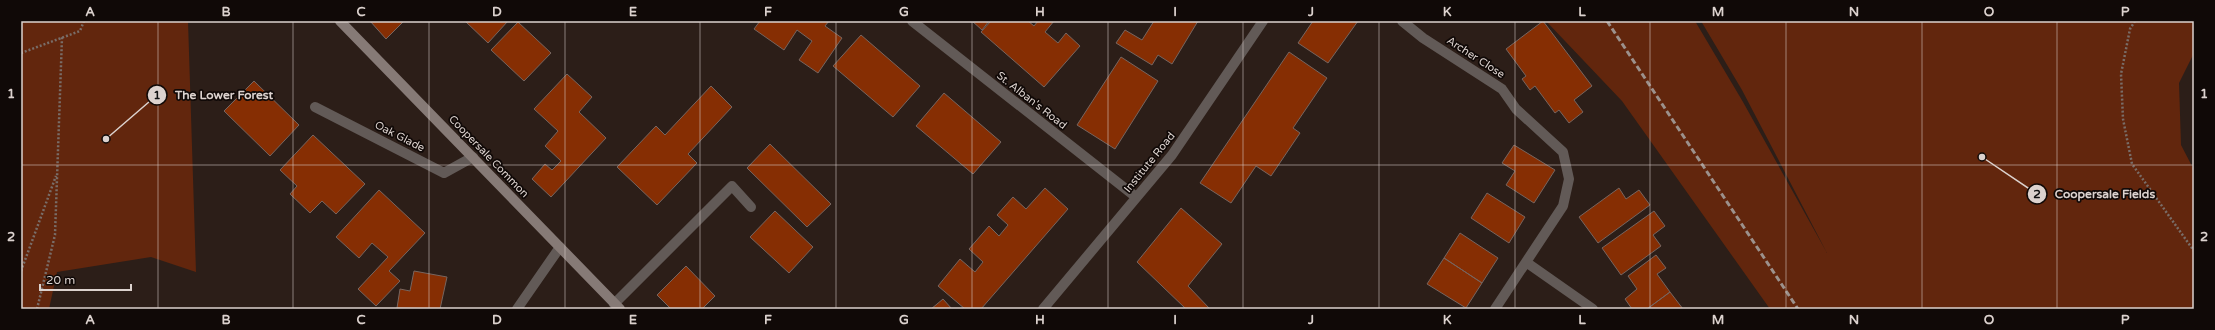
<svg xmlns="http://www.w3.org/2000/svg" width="2215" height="330" font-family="'Varela Round',sans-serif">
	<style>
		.green { fill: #62260d }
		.building { fill: #862e03; stroke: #77655f }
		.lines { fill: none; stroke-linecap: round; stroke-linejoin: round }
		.path { stroke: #796d68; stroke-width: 2.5; stroke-dasharray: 2 2; stroke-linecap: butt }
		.lane { stroke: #625a57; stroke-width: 10 }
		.street { stroke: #625a57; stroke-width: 10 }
		.secondary { stroke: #867a76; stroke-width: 10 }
		.rail { stroke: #9c918c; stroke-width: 3; stroke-dasharray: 6 3; stroke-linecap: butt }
		.grid { fill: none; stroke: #dcd2ce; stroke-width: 1; stroke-opacity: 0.55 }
		.labels { text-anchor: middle; stroke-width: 3.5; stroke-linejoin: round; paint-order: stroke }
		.street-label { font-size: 11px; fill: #dcd2ce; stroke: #100907 }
		.leader { fill: none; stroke: #dcd2ce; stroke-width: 1.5 }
		.callout-dot { fill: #dcd2ce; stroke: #100907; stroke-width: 1.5 }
		.mark-label { font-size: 12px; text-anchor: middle; font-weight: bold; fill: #111 }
		.callout-label { font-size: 12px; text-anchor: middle; font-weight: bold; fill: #dcd2ce; stroke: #100907; stroke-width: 3.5; stroke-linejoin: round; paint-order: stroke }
		.neatline { fill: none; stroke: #dcd2ce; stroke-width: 1.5 }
		.grid-label { font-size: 13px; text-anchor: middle; font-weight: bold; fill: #dcd2ce }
	</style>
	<rect width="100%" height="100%" fill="#2c1e18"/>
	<path class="green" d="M 21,21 L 188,21 L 196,272 L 151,257 L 57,272 L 49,309 L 21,309 Z
		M 1546,21 L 1695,21 L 1743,102 L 1827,253 L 1742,90 L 1701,21 L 2194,21 L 2194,53 L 2179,83 L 2181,145 L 2194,170 L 2194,309 L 1770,309 L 1622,101 Z"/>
	<path class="building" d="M 370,21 L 404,21 L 386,39 Z
		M 465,21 L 508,21 L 488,43 Z
		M 760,21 L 829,21 L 825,26 L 842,38 L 818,73 L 799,60 L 812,41 L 797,30 L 784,50 L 754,29 Z
		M 972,21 L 989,21 L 982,30 Z
		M 991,21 L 1028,21 L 1034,26 L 1038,21 L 1054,21 L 1045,32 L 1058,43 L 1066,33 L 1080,46 L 1044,87 L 981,32 Z
		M 1154,21 L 1198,21 L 1172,64 L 1158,55 L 1152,65 L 1116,43 L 1125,30 L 1142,40 Z
		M 1313,21 L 1358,21 L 1328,63 L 1298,43 Z
		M 1543,21 L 1592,86 L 1574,100 L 1583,112 L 1569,123 L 1559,110 L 1555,113 L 1535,86 L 1530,90 L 1522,79 L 1526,76 L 1506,49 Z
		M 518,22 L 551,53 L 524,81 L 491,50 Z
		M 861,35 L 920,86 L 893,117 L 833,66 Z
		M 1289,52 L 1327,78 L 1293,128 L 1300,133 L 1271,176 L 1256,166 L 1231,203 L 1200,183 Z
		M 1121,57 L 1158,81 L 1115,149 L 1077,125 Z
		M 567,74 L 592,97 L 579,112 L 606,138 L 551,197 L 532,179 L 545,164 L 552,170 L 561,161 L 545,146 L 558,131 L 534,109 Z
		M 254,81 L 299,125 L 270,156 L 224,111 Z
		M 711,86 L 732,107 L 688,154 L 697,163 L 657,205 L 617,167 L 656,126 L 665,135 Z
		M 944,93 L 1001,142 L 973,174 L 916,126 Z
		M 313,135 L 365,184 L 336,214 L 322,201 L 310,213 L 290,194 L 297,186 L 280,170 Z
		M 770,144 L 831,204 L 807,227 L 747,168 Z
		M 1514,145 L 1555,170 L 1534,203 L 1506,185 L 1515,171 L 1502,163 Z
		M 1045,188 L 1068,209 L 981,309 L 965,309 L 938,286 L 960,259 L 975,272 L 983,262 L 969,249 L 989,226 L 999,236 L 1008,225 L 997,215 L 1013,197 L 1026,209 Z
		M 1619,188 L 1626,199 L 1639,190 L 1650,205 L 1598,243 L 1579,217 Z
		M 379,190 L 425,233 L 389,271 L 400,281 L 376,306 L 358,289 L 388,257 L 372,243 L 359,258 L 336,237 Z
		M 1487,193 L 1525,217 L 1509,243 L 1471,218 Z
		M 1181,208 L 1222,244 L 1188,286 L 1210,309 L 1186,309 L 1137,262 Z
		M 775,211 L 813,247 L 789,273 L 750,237 Z
		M 1654,211 L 1665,226 L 1653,235 L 1661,246 L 1621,275 L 1602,248 Z
		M 1460,233 L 1498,258 L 1482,283 L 1444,258 Z
		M 1656,255 L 1666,268 L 1657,274 L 1670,292 L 1647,309 L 1632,309 L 1625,299 L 1637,289 L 1628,276 Z
		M 1444,258 L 1482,283 L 1466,308 L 1427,284 Z
		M 686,266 L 715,296 L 702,309 L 671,309 L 657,295 Z
		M 414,271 L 447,277 L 440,309 L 397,308 L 400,289 L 410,291 Z
		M 1670,292 L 1683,309 L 1647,309 Z
		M 943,299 L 952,309 L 931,309 Z"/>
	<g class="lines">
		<path class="path" d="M 2135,21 L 2130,29 L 2121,74 L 2123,119 L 2132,164 L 2194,251
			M 21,53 L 80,31 L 84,21
			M 21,271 L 56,176
			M 37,309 L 55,235 L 62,37"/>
		<path class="lane" d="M 614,304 L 732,186 L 751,207"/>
		<path class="street" d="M 912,21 L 1136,197
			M 1402,21 L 1423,38 L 1502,89 L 1516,109 L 1563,152 L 1569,179 L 1563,206 L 1495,309
			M 315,107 L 444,173 L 473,157
			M 1526,262 L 1593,309
			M 517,309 L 560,247
			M 1043,309 L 1172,155 L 1263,21"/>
		<path class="secondary" d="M 340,21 L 620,309"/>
		<path class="rail" d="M 1607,21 L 1798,309"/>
	</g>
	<path class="grid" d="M 158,21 L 158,309M 293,21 L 293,309M 429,21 L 429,309M 565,21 L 565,309M 700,21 L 700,309M 836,21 L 836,309M 972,21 L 972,309M 1108,21 L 1108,309M 1243,21 L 1243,309M 1379,21 L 1379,309M 1515,21 L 1515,309M 1650,21 L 1650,309M 1786,21 L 1786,309M 1922,21 L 1922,309M 2057,21 L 2057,309M 21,165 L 2194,165"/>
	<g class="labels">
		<g class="street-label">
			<text transform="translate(1476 57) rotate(33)" y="4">Archer Close</text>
			<text transform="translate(1032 100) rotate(38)" y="4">St. Alban's Road</text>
			<text transform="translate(400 136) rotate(27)" y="4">Oak Glade</text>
			<text transform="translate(489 156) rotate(46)" y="4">Coopersale Common</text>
			<text transform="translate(1149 162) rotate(-51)" y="4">Institute Road</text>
		</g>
	</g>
	<path class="leader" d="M106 139L157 95M1982 157L2037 194"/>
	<g class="callout-dot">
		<circle cx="106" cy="139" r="4"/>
		<circle cx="1982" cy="157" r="4"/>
		<circle cx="157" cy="95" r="10"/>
		<circle cx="2037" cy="194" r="10"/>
	</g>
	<g class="mark-label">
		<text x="157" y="99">1</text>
		<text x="2037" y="198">2</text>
	</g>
	<g class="callout-label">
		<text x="224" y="99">The Lower Forest</text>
		<text x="2105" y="198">Coopersale Fields</text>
	</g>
	<rect width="2215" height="330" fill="none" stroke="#100907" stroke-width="44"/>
	<path d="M40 284v6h91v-6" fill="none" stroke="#dcd2ce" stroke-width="2"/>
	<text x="46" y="284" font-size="12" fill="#dcd2ce" stroke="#100907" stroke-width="3" paint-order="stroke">20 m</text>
	<rect x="22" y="22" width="2171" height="286" class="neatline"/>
	<g class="grid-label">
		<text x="90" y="16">A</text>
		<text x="226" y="16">B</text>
		<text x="361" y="16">C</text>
		<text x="497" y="16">D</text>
		<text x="633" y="16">E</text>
		<text x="768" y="16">F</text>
		<text x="904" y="16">G</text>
		<text x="1040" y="16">H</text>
		<text x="1175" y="16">I</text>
		<text x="1311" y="16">J</text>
		<text x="1447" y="16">K</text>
		<text x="1582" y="16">L</text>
		<text x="1718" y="16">M</text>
		<text x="1854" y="16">N</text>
		<text x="1989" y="16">O</text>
		<text x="2125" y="16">P</text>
		<text x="11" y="98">1</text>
		<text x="2204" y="98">1</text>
		<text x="11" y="241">2</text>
		<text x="2204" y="241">2</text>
		<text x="90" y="324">A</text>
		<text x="226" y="324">B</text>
		<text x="361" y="324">C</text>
		<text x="497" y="324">D</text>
		<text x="633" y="324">E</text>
		<text x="768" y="324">F</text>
		<text x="904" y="324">G</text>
		<text x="1040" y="324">H</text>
		<text x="1175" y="324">I</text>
		<text x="1311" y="324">J</text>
		<text x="1447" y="324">K</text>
		<text x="1582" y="324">L</text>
		<text x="1718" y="324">M</text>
		<text x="1854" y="324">N</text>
		<text x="1989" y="324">O</text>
		<text x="2125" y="324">P</text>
	</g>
</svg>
